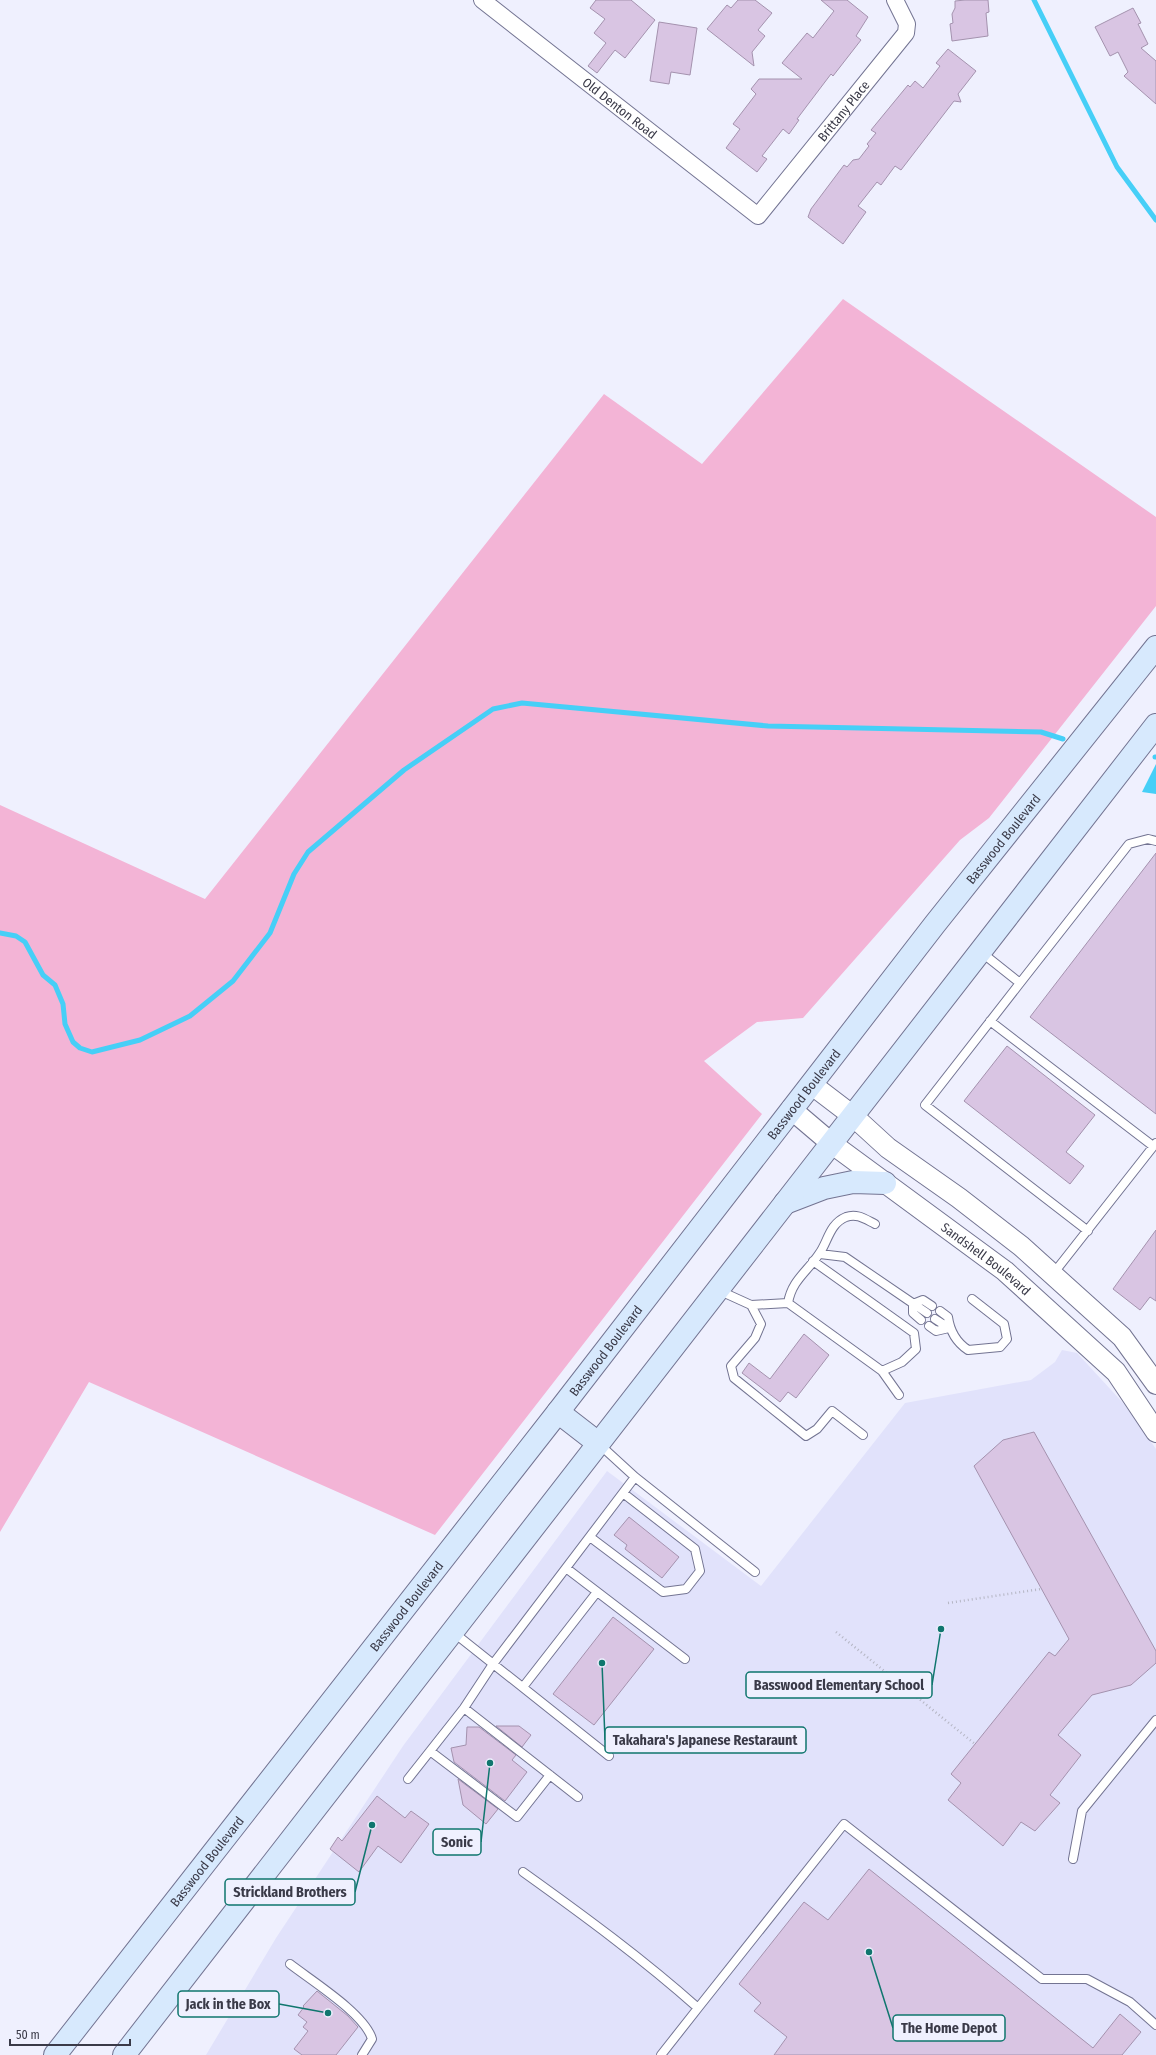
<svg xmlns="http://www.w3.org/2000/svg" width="1156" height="2055" font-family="'Fira Sans Condensed',sans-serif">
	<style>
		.built { fill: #e1e2fb }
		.green { fill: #f3b4d6 }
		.water { fill: #46cff7 }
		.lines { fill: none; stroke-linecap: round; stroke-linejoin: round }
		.stream { stroke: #46cff7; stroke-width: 5 }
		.building { fill: #d9c5e3; stroke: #a492ae }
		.service-casing { stroke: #737492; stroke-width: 10 }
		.minor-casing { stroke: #737492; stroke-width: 18 }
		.tertiary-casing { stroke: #737492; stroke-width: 22 }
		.secondary-casing { stroke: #737492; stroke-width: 24 }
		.path { stroke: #b5b6c4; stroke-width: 2.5; stroke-dasharray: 1 3; stroke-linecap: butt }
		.service { stroke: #fff; stroke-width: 8 }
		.minor { stroke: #fff; stroke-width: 16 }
		.tertiary { stroke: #fff; stroke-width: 20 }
		.secondary { stroke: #d7e9fd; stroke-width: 22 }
		.labels { text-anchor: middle; stroke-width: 3; stroke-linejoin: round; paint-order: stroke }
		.street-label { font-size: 13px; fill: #3a3a48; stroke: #eff0fe }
		.leader { fill: none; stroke: #0f766e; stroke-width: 1.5 }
		.callout-dot { fill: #0f766e; stroke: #eff0fe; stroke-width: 1.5 }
		.callout { fill: #eff0fe; stroke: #0f766e; stroke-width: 1.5 }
		.callout-label { font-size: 14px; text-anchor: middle; font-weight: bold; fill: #3a3a48 }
	</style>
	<rect width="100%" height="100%" fill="#eff0fe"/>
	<path class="built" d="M 1062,1350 L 1077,1353 L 1124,1404 L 1156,1449 L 1156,2055 L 206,2055 L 276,1938 L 403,1746 L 607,1471 L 761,1586 L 905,1403 L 1031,1380 L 1055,1362 Z"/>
	<path class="green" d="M 843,299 L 1156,517 L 1156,606 L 989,818 L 960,840 L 803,1018 L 757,1022 L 704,1061 L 762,1114 L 435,1535 L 89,1382 L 0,1532 L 0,805 L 205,899 L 604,394 L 702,464 Z"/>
	<path class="water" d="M 1156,764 L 1156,794 L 1142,792 Z"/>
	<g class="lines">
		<path class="stream" d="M 1034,0 L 1117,167 L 1156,220
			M 1155,757 L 1156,757
			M 0,933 L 16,936 L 25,942 L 43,975 L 55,985 L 63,1004 L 65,1024 L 73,1042 L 80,1048 L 92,1052 L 140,1040 L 190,1016 L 233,981 L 270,933 L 294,874 L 308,852 L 404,770 L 493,709 L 522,703 L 768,726 L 1041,732 L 1063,739"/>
	</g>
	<path class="building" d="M 596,0 L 631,0 L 655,20 L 625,58 L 615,50 L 597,73 L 588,66 L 606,43 L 594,33 L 605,19 L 590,8 Z
		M 738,0 L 755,0 L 772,13 L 758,30 L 765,36 L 752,52 L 754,66 L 707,29 L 727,5 L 731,8 Z
		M 821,0 L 847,0 L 868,17 L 856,36 L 861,40 L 833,76 L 831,74 L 806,107 L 797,119 L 799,120 L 789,134 L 783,129 L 762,156 L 767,159 L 757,172 L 726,148 L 740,129 L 733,124 L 756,94 L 751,89 L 759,79 L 802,79 L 782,63 L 807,33 L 813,38 L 834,11 Z
		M 965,0 L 988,0 L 989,12 L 986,13 L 988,36 L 952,41 L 950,24 L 953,23 L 952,14 L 955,8 L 955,1 Z
		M 1133,8 L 1141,23 L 1138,24 L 1148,44 L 1141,48 L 1156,61 L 1156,104 L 1124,76 L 1128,72 L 1118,52 L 1110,56 L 1095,27 Z
		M 659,22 L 697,28 L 690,75 L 671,72 L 669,84 L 650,81 Z
		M 948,49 L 976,71 L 958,94 L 961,102 L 954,101 L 901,170 L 895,166 L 881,185 L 877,182 L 858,206 L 866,212 L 843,244 L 808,217 L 811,209 L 844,165 L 847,167 L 853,160 L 859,159 L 869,146 L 867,144 L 876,133 L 871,130 L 908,85 L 910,87 L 915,81 L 923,88 L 940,66 L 936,63 Z
		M 1156,853 L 1156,1114 L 1030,1017 Z
		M 1007,1046 L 1095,1115 L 1066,1152 L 1084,1166 L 1070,1184 L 964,1101 Z
		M 1156,1230 L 1156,1301 L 1150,1297 L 1140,1310 L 1113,1289 Z
		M 804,1334 L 829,1355 L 796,1398 L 788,1392 L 780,1402 L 742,1373 L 749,1363 L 770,1379 Z
		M 1034,1432 L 1156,1651 L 1156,1663 L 1131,1685 L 1092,1695 L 1058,1735 L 1081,1755 L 1050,1795 L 1060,1803 L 1035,1831 L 1021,1822 L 1003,1846 L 948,1800 L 961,1783 L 951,1774 L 1049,1652 L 1055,1656 L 1069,1639 L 974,1466 L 1003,1440 Z
		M 629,1517 L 679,1557 L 662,1578 L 625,1549 L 627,1545 L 614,1535 Z
		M 613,1617 L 654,1649 L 594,1725 L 553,1694 Z
		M 496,1726 L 519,1726 L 531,1735 L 522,1747 Z
		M 467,1727 L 479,1727 L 516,1755 L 512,1760 L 527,1772 L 505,1801 L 454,1762 L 451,1748 L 466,1745 Z
		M 458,1779 L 498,1809 L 486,1824 L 463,1805 Z
		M 377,1796 L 405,1818 L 411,1811 L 429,1824 L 401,1863 L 378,1846 L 359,1872 L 330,1849 L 338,1837 L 342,1841 Z
		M 869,1869 L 1093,2048 L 1120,2014 L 1141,2032 L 1122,2055 L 774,2055 L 787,2037 L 754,2011 L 761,2003 L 739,1984 L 804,1902 L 828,1920 Z
		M 317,1991 L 348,2016 L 358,2027 L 336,2055 L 302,2055 L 294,2049 L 308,2031 L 303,2027 L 307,2022 L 298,2015 L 304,2007 L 303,2006 Z"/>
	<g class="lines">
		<g class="service-casing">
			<path id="service" d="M 981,952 L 1020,983 L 1129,844 L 1148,839 L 1156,841
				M 1020,983 L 925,1105 L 1088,1231
				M 990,1021 L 1153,1146
				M 820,1254 L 845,1257 L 927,1313
				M 813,1261 L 914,1333 L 916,1349 L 902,1362 L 882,1371
				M 1053,1274 L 1156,1143
				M 718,1290 L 751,1305 L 761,1324 L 755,1338 L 731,1366 L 734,1378 L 806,1436 L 817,1429 L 832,1411 L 863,1435
				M 788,1303 C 792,1280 807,1272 819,1254 C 828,1242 829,1224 846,1217 C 857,1213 865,1219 875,1224
				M 913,1304 L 923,1300 L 932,1306
				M 913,1304 L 913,1313 L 921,1320
				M 751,1305 L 788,1303 L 882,1371 L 899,1395
				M 940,1311 L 948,1317 C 950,1332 956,1342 968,1350 L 1000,1347 L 1007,1339 L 1004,1324 L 972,1299
				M 935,1319 L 949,1328
				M 929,1326 L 936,1331 L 949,1328
				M 599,1444 L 635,1477 L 755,1572
				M 590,1537 L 663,1592 L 686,1589 L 700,1571 L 695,1549 L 623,1493
				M 566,1568 L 685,1659
				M 453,1632 L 609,1756
				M 523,1687 L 597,1592
				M 464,1708 L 578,1797
				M 430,1751 L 517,1817 L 550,1775
				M 408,1779 L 464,1708 L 493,1664 L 635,1477
				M 1073,1859 L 1082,1811 L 1156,1720
				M 523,1872 C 583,1915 643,1959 698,2008 L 661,2055
				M 290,1964 C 312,1981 365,2014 372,2039 L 362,2055
				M 698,2008 L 844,1824 L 1042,1979 L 1087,1979 L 1130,2002 L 1156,2025"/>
		</g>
		<g class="minor-casing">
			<g id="minor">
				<path id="s1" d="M 482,0 L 758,216 L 906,33 L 907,24 L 895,0"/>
			</g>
		</g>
		<g class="tertiary-casing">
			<g id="tertiary">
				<path d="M 811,1084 L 853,1116 L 888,1148 L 959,1198 L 1021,1246 L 1122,1337 L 1156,1384"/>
				<path id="s2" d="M 791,1109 L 831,1143 L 1005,1271 L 1116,1372 L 1156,1432"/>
			</g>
		</g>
		<g class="secondary-casing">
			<g id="secondary">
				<path d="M 785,1203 L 824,1188 L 853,1182 L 885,1183"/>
				<path d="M 558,1412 L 598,1443"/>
				<path id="s3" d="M 55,2055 L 558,1412 L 935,924 L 1156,647"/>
				<path d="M 124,2055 L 1156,725"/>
			</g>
		</g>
		<path class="path" d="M 948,1603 L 1041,1589
			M 836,1632 L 975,1744"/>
		<use href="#service" class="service"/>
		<use href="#minor" class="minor"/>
		<use href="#tertiary" class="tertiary"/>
		<use href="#secondary" class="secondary"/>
	</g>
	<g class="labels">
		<g class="street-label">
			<text dy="5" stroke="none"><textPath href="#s1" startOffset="175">Old Denton Road</textPath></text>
			<text dy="5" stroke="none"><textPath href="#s1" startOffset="486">Brittany Place</textPath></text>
			<text dy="5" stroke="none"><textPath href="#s3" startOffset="1542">Basswood Boulevard</textPath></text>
			<text dy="5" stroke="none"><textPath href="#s3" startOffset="1218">Basswood Boulevard</textPath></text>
			<text dy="5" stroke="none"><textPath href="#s2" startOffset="246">Sandshell Boulevard</textPath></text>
			<text dy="5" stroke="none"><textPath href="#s3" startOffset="894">Basswood Boulevard</textPath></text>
			<text dy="5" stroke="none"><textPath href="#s3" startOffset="570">Basswood Boulevard</textPath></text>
			<text dy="5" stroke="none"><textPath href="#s3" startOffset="246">Basswood Boulevard</textPath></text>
		</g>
	</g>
	<path class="leader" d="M941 1629L932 1685M602 1663L605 1740M490 1763L481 1842M372 1825L355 1892M328 2013L279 2004M869 1952L893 2028"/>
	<g class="callout-dot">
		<circle cx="941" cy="1629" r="4"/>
		<circle cx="602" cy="1663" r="4"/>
		<circle cx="490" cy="1763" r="4"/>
		<circle cx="372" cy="1825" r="4"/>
		<circle cx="328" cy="2013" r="4"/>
		<circle cx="869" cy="1952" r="4"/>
	</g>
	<g class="callout">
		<rect x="746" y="1672" width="186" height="26" rx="4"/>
		<rect x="605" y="1727" width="201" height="26" rx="4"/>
		<rect x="433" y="1829" width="48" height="26" rx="4"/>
		<rect x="225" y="1879" width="130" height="26" rx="4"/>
		<rect x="178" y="1991" width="101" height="26" rx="4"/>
		<rect x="893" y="2015" width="112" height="26" rx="4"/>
	</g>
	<g class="callout-label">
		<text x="839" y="1690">Basswood Elementary School</text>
		<text x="705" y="1745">Takahara's Japanese Restaraunt</text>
		<text x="457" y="1847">Sonic</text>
		<text x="290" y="1897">Strickland Brothers</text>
		<text x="228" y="2009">Jack in the Box</text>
		<text x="949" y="2033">The Home Depot</text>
	</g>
	<path d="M10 2039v6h120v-6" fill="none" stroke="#3a3a48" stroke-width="2"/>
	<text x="16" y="2039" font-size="12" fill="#3a3a48" stroke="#eff0fe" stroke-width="3" paint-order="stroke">50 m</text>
</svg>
